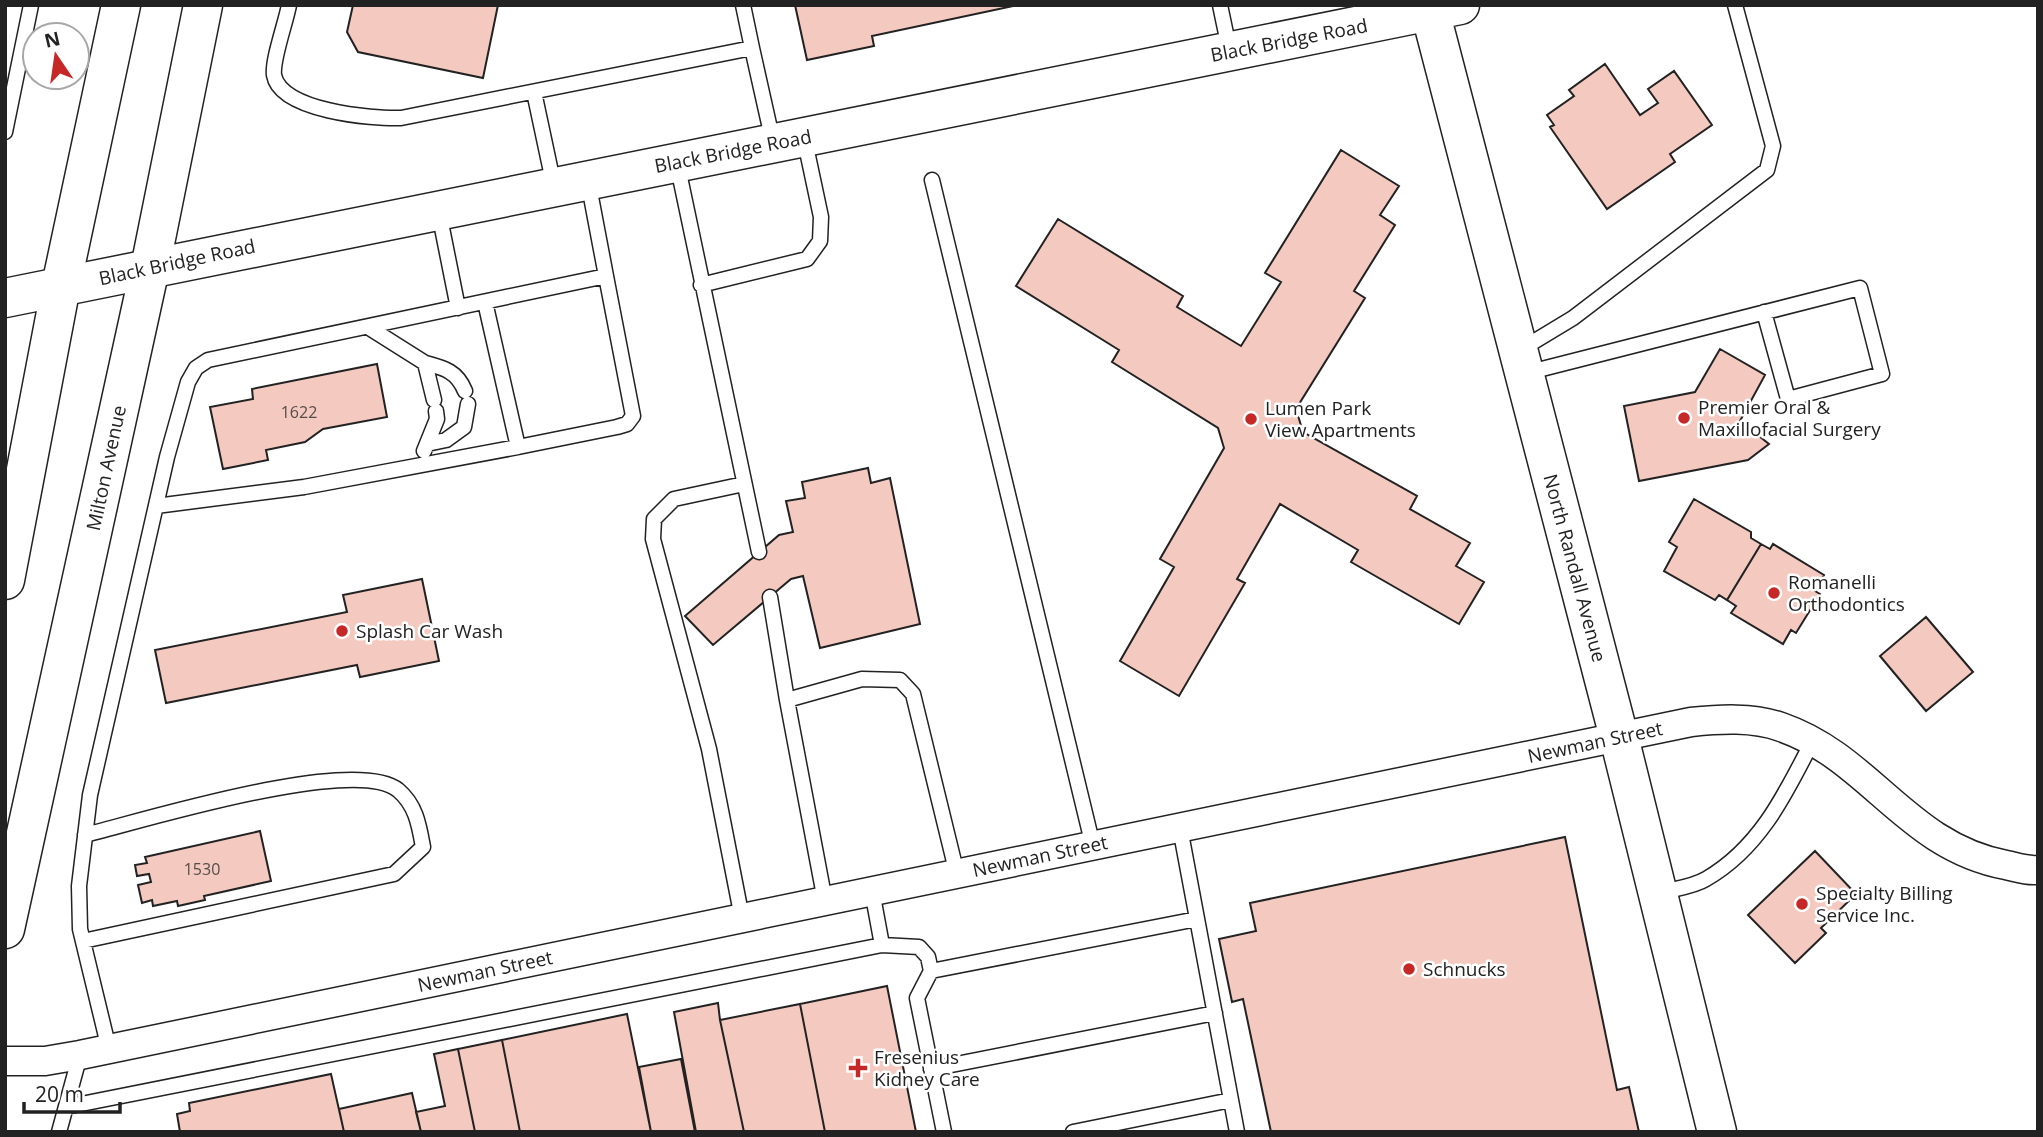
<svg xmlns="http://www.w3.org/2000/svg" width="2043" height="1137" font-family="'Open Sans',sans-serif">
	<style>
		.building { fill: #f3c9c0; stroke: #222; stroke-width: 2 }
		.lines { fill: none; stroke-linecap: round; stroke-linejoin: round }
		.lane-casing { stroke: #222; stroke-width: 17 }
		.street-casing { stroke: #222; stroke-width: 31 }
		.secondary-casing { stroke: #222; stroke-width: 41 }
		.primary-casing { stroke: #222; stroke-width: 41 }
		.lane { stroke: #fff; stroke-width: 14 }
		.street { stroke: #fff; stroke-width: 28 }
		.secondary { stroke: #fff; stroke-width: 38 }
		.primary { stroke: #fff; stroke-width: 38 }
		.poi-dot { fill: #c62828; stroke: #fff; stroke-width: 2.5 }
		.labels { text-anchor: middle; stroke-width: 5; stroke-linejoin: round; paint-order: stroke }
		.number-label { font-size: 16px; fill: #564c4a }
		.street-label { font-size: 19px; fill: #222; stroke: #fff }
		.poi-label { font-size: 19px; fill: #222; stroke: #fff; text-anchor: start }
	</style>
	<rect width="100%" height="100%" fill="#fff"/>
	<path class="building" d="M 353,5 L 498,5 L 483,78 L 358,52 L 347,32 Z
		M 795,5 L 1018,5 L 872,36 L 874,46 L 807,60 Z
		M 1605,64 L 1640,115 L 1658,103 L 1648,89 L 1674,71 L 1712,125 L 1670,154 L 1675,162 L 1607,209 L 1550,127 L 1554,125 L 1547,115 L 1574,96 L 1569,90 Z
		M 1341,150 L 1399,186 L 1380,215 L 1395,225 L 1354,291 L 1365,298 L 1296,409 L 1303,432 L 1417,496 L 1410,509 L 1470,543 L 1456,566 L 1484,582 L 1459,624 L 1351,562 L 1358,550 L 1280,504 L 1237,579 L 1245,583 L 1179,696 L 1120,661 L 1174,567 L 1160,559 L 1224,448 L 1218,428 L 1112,362 L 1119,350 L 1016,286 L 1058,219 L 1183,296 L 1177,307 L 1241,346 L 1281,282 L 1265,273 Z
		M 1720,349 L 1765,375 L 1740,421 L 1769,444 L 1748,460 L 1639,481 L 1624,406 L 1695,392 Z
		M 377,364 L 387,417 L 323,429 L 305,442 L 266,450 L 268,460 L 223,469 L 210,407 L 253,399 L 252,389 Z
		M 868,468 L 871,483 L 890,478 L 920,624 L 820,648 L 803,576 L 791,579 L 713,645 L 685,616 L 779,535 L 793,532 L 786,501 L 805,498 L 802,482 Z
		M 1694,499 L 1751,532 L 1751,538 L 1761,544 L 1727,600 L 1719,595 L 1715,600 L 1664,571 L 1677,547 L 1669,542 Z
		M 1761,544 L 1770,549 L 1773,544 L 1824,575 L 1815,591 L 1820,594 L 1796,633 L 1791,630 L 1783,644 L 1731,613 L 1736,606 L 1727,600 Z
		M 422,579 L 439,661 L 360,677 L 357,665 L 166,703 L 155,650 L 347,612 L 343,595 Z
		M 1926,617 L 1973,672 L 1926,711 L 1880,656 Z
		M 260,831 L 271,881 L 204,896 L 205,900 L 178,906 L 177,901 L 153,906 L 152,900 L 142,903 L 138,885 L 151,882 L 149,874 L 137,876 L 135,865 L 147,863 L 145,857 Z
		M 1565,837 L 1617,1090 L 1629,1087 L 1639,1132 L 1271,1132 L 1243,999 L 1232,1002 L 1219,939 L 1256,931 L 1250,903 Z
		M 1815,851 L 1856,894 L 1821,928 L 1826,933 L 1795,963 L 1748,915 Z
		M 887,986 L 916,1132 L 825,1132 L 800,1004 Z
		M 718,1003 L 720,1020 L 744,1132 L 696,1132 L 674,1012 Z
		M 800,1004 L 825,1132 L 744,1132 L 720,1020 Z
		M 627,1014 L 651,1132 L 520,1132 L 502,1040 Z
		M 502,1040 L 520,1132 L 475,1132 L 458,1049 Z
		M 458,1049 L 475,1132 L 421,1132 L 416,1112 L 445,1106 L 434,1054 Z
		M 681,1059 L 695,1132 L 651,1132 L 639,1067 Z
		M 331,1074 L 344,1132 L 180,1132 L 177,1114 L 190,1111 L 189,1103 Z
		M 412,1093 L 421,1132 L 344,1132 L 339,1109 Z"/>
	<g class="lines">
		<g class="lane-casing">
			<path id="lane" d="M 289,5 C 286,22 272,60 274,75 C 280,111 372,119 401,118 L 752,48 L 743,5
				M 1220,5 L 1229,48
				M 752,48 L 773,142
				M 534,92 L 554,186
				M 5,132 L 31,5
				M 677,163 L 759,552
				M 932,180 L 1093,846
				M 439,213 L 458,308
				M 701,285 L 807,259 L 820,241 L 821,217 L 804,137
				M 368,327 L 425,363 L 434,400
				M 1520,350 L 1573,318 L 1767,170 L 1773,146 L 1735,5
				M 425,363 C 444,368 457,371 465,391
				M 1526,373 L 1860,288 L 1882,374 L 1788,399 L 1764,312
				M 427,444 L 446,440 L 464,427 L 468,404
				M 518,447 L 617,427 L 627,424 L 633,416 L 606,276
				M 424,451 L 437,419 L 436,411
				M 156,506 L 304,487 L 518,447 L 485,302
				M 770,597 L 787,700
				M 1180,828 L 1237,1132
				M 872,891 L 882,945
				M 1659,893 C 1673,889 1693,887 1706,879 C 1760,848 1786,793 1813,740
				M 825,901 L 787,700 L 862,679 L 900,680 L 913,694 L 957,874
				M 742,918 L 709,749 L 653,539 L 654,519 L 674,499 L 744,484
				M 83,941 L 394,874 L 423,847 C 419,825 416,805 398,790 C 354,755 142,821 85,835
				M 931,971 L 1197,919
				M 109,1049 L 80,929 L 79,886 L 90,795 L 167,457 L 188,382 L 196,368 L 208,360 L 606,276 L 588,181
				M 931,1069 L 1215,1013
				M 66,1107 L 882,945 L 919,947 L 928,957 L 931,971 L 917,998 L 944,1132
				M 59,1132 L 80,1055
				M 1073,1132 L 1231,1100"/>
		</g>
		<g class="street-casing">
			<path id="street" d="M 5,1061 L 45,1061 L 80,1055 L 1691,722 C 1720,719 1753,717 1781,727 C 1871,758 1906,846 2006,865 C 2016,867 2027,871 2038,870"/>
		</g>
		<g class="secondary-casing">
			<path id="secondary" d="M 1430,11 L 1619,737 L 1717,1132
				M 5,298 L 1460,5"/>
		</g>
		<g class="primary-casing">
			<path id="primary" d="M 5,580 L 61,286 L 121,5
				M 5,929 L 150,268 L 203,5"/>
		</g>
		<use href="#lane" class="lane"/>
		<use href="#street" class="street"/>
		<use href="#secondary" class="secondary"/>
		<use href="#primary" class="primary"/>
	</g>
	<g class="poi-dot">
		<circle cx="1684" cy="418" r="7"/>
		<circle cx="1251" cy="419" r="7"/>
		<circle cx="1774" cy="593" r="7"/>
		<circle cx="342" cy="631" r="7"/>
		<circle cx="1802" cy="904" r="7"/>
		<circle cx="1409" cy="969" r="7"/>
		<path d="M854.5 1057.5h7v7h7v7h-7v7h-7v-7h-7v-7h7z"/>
	</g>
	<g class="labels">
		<g class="number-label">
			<text x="299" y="418">1622</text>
			<text x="202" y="875">1530</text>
		</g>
		<g class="street-label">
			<text transform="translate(1289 40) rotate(-11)" y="7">Black Bridge Road</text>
			<text transform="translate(733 151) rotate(-11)" y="7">Black Bridge Road</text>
			<text transform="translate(177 262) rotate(-12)" y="7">Black Bridge Road</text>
			<text transform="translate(106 468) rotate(-78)" y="7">Milton Avenue</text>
			<text transform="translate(1575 568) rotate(75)" y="7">North Randall Avenue</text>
			<text transform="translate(1595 742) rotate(-12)" y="7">Newman Street</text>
			<text transform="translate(1040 856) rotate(-12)" y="7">Newman Street</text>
			<text transform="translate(485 971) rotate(-12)" y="7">Newman Street</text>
		</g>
		<g class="poi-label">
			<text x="1698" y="414">Premier Oral &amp;<tspan x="1698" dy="22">Maxillofacial Surgery</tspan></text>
			<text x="1265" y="415">Lumen Park<tspan x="1265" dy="22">View Apartments</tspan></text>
			<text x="1788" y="589">Romanelli<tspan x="1788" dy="22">Orthodontics</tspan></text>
			<text x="356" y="638">Splash Car Wash</text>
			<text x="1816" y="900">Specialty Billing<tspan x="1816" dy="22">Service Inc.</tspan></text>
			<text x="1423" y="976">Schnucks</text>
			<text x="874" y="1064">Fresenius<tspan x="874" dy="22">Kidney Care</tspan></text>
		</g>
	</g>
	<rect width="2043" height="1137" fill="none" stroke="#222222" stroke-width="14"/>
	<g transform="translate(56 56) rotate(347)"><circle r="33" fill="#ffffff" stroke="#a7a7a7" stroke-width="2"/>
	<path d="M0-5L12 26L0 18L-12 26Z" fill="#c62828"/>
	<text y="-10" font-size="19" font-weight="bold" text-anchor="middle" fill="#222222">N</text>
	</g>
	<path d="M24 1102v10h96v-10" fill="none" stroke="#222222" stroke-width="3.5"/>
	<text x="35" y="1102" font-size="21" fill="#222222" stroke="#ffffff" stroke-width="5" paint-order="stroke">20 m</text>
</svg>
